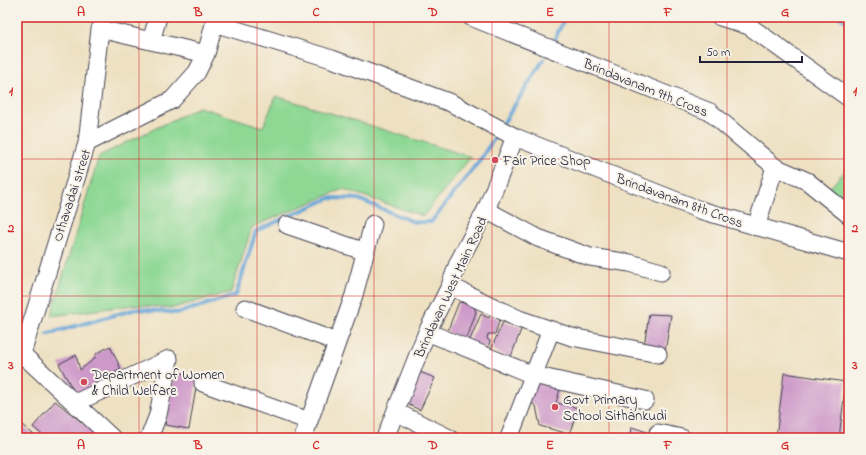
<svg xmlns="http://www.w3.org/2000/svg" width="866" height="455" font-family="'Indie Flower',sans-serif">
	<style>
		.green { fill: #8ed894; stroke: #587d68 }
		.lines { fill: none; stroke-linecap: round; stroke-linejoin: round }
		.stream { stroke: #66a5d8; stroke-width: 4 }
		.building { fill: #cd99c9 }
		.minor-casing { stroke: #413f4f; stroke-width: 19 }
		.minor { stroke: #fff; stroke-width: 17 }
		.grid { fill: none; stroke: #d62828; stroke-width: 1; stroke-opacity: 0.55 }
		.poi-dot { fill: #d1495b; stroke: #f7f3e8; stroke-width: 1.5 }
		.labels { text-anchor: middle; stroke-width: 4; stroke-linejoin: round; paint-order: stroke }
		.street-label { font-size: 14px; fill: #22223b; stroke: #f7f3e8 }
		.poi-label { font-size: 14px; fill: #22223b; stroke: #f7f3e8; text-anchor: start }
		.neatline { fill: none; stroke: #d62828; stroke-width: 1.5 }
		.grid-label { font-size: 13px; text-anchor: middle; font-weight: bold; fill: #d62828 }
	</style>
	<rect width="100%" height="100%" fill="#f7f3e8"/>
	<filter id="ink" filterUnits="userSpaceOnUse"><feTurbulence type="fractalNoise" baseFrequency=".025" numOctaves="2"/><feDisplacementMap in="SourceGraphic" scale="8" xChannelSelector="R" yChannelSelector="G"/><feConvolveMatrix kernelMatrix="1 2 1 2 8 2 1 2 1" color-interpolation-filters="sRGB"/></filter>
	<filter id="wash" filterUnits="userSpaceOnUse"><feTurbulence type="fractalNoise" baseFrequency=".012" numOctaves="4" result="noise"/><feDisplacementMap in="SourceGraphic" scale="16" xChannelSelector="R" yChannelSelector="G"/><feGaussianBlur stdDeviation="0.9" result="paint"/><feColorMatrix in="noise" values="0 0 0 0 0 0 0 0 0 0 0 0 0 0 0 0 0 1.4 0 .05"/><feComposite in="paint" operator="in"/></filter>
	<g filter="url(#wash)">
		<rect width="100%" height="100%" fill="#eee1c2"/>
		<path class="green" d="M 276,96 L 471,157 L 423,216 L 343,189 L 252,227 L 231,292 L 173,308 L 133,305 L 51,316 L 99,156 L 199,107 L 263,127 Z
			M 849,166 L 849,207 L 827,191 Z"/>
		<g class="lines">
			<path class="stream" d="M 839,17 L 849,23
				M 554,41 L 565,17
				M 504,122 L 544,59
				M 47,334 L 136,309 L 178,313 L 236,295 L 256,231 L 330,198 L 358,199 L 414,222 L 431,222 L 480,160 L 495,137"/>
		</g>
		<g id="blocks">
			<path class="building" d="M 459,302 L 469,304 L 474,307 L 476,312 L 466,341 L 447,332 Z
				M 481,314 L 489,318 L 490,315 L 500,319 L 495,334 L 488,334 L 487,339 L 490,341 L 488,349 L 469,342 Z
				M 649,314 L 671,315 L 665,352 L 644,346 Z
				M 503,322 L 522,327 L 510,359 L 491,349 Z
				M 110,346 L 121,369 L 76,395 L 59,364 L 76,355 L 80,370 L 94,359 L 96,354 Z
				M 417,371 L 435,378 L 420,410 L 405,403 Z
				M 175,372 L 198,376 L 189,429 L 165,425 Z
				M 784,373 L 846,382 L 839,438 L 776,438 Z
				M 534,381 L 560,389 L 556,403 L 579,408 L 569,434 L 540,426 L 536,406 L 527,400 Z
				M 55,401 L 97,434 L 94,438 L 46,438 L 33,427 Z
				M 17,421 L 38,438 L 17,438 Z
				M 632,427 L 647,432 L 646,436 L 645,438 L 631,437 Z"/>
		</g>
	</g>
	<g filter="url(#ink)">
		<use href="#blocks" fill-opacity="0" stroke="#413f4f" stroke-width="1"/>
		<g class="lines">
			<g class="minor-casing">
				<path id="minor" d="M 471,17 L 710,112 L 775,167 L 807,181 L 849,215
					M 720,17 L 749,26 L 849,98
					M 214,23 L 332,59 L 451,103 L 515,137 L 700,210 L 849,253
					M 151,41 L 158,17
					M 87,143 L 100,29 L 206,54
					M 486,210 L 538,238 L 590,257 L 630,263 L 661,272
					M 287,225 L 366,252
					M 756,227 L 775,167
					M 450,286 L 519,319 L 572,337 L 658,354
					M 245,308 L 337,342
					M 427,332 L 533,375 L 645,400
					M 17,353 L 22,354 L 112,438
					M 17,359 L 22,354 L 87,143 L 172,100 L 197,72 L 206,54 L 216,17
					M 203,383 L 309,421
					M 75,403 L 169,359 L 158,415 L 149,438
					M 396,412 L 449,438
					M 658,433 L 682,438
					M 303,438 L 354,295 L 373,224
					M 385,438 L 427,332 L 450,286 L 458,263 L 486,210 L 515,137
					M 509,438 L 551,330"/>
			</g>
			<use href="#minor" class="minor"/>
		</g>
	</g>
	<path class="grid" d="M 139,17 L 139,438M 257,17 L 257,438M 374,17 L 374,438M 492,17 L 492,438M 609,17 L 609,438M 727,17 L 727,438M 17,159 L 849,159M 17,296 L 849,296"/>
	<g class="poi-dot">
		<circle cx="495" cy="160" r="4"/>
		<circle cx="84" cy="382" r="4"/>
		<circle cx="555" cy="407" r="4"/>
	</g>
	<g class="labels">
		<g class="street-label">
			<text transform="translate(646 87) rotate(22)" y="5">Brindavanam 9th Cross</text>
			<text transform="translate(71 195) rotate(-72)" y="5">Othavadai street</text>
			<text transform="translate(680 200) rotate(20)" y="5">Brindavanam 8th Cross</text>
			<text transform="translate(450 287) rotate(-65)" y="5">Brindavan West Main Road</text>
		</g>
		<g class="poi-label">
			<text x="503" y="165">Fair Price Shop</text>
			<text x="92" y="379">Department of Women<tspan x="92" dy="16">&amp; Child Welfare</tspan></text>
			<text x="563" y="404">Govt Primary<tspan x="563" dy="16">School Sithankudi</tspan></text>
		</g>
	</g>
	<rect width="866" height="455" fill="none" stroke="#f7f3e8" stroke-width="44"/>
	<path d="M700 56v6h102v-6" fill="none" stroke="#22223b" stroke-width="2"/>
	<text x="706" y="56" font-size="12" fill="#22223b" stroke="#f7f3e8" stroke-width="3" paint-order="stroke">50 m</text>
	<rect x="22" y="22" width="822" height="411" class="neatline"/>
	<g class="grid-label">
		<text x="81" y="16">A</text>
		<text x="198" y="16">B</text>
		<text x="316" y="16">C</text>
		<text x="433" y="16">D</text>
		<text x="550" y="16">E</text>
		<text x="668" y="16">F</text>
		<text x="785" y="16">G</text>
		<text x="11" y="95">1</text>
		<text x="855" y="95">1</text>
		<text x="11" y="232">2</text>
		<text x="855" y="232">2</text>
		<text x="11" y="369">3</text>
		<text x="855" y="369">3</text>
		<text x="81" y="449">A</text>
		<text x="198" y="449">B</text>
		<text x="316" y="449">C</text>
		<text x="433" y="449">D</text>
		<text x="550" y="449">E</text>
		<text x="668" y="449">F</text>
		<text x="785" y="449">G</text>
	</g>
</svg>
